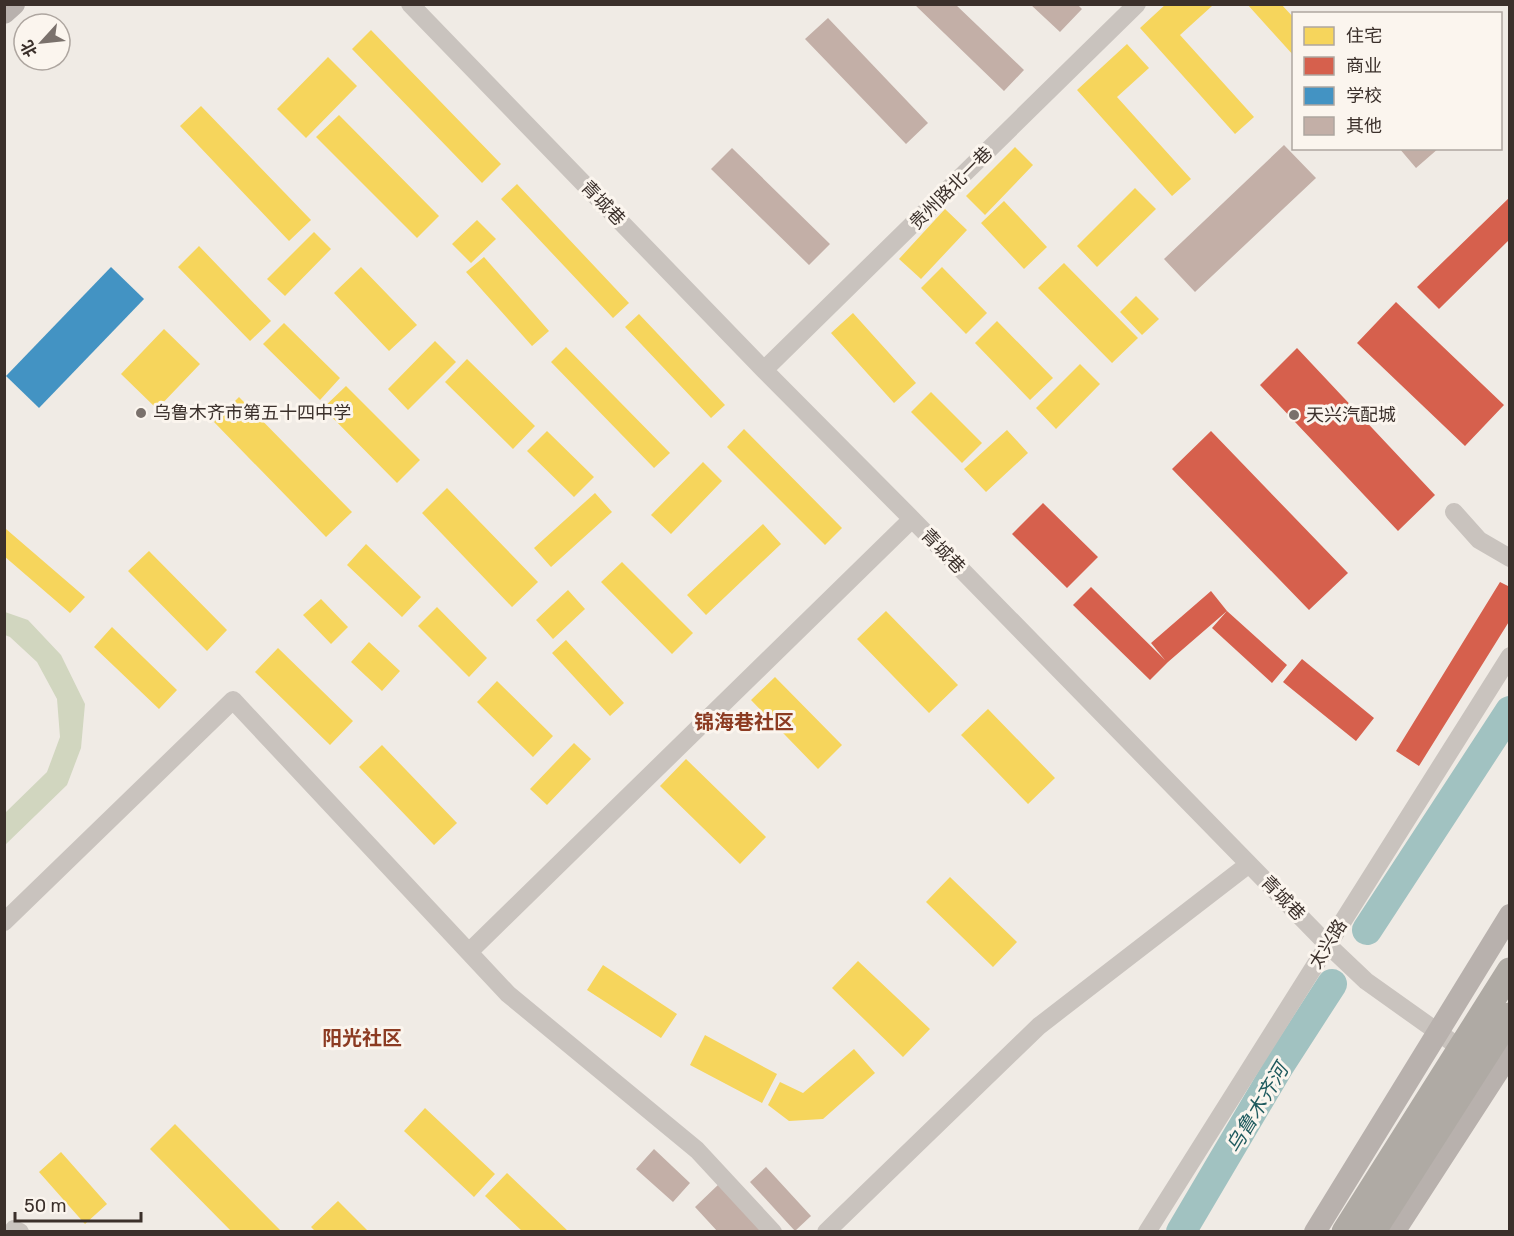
<svg xmlns="http://www.w3.org/2000/svg" width="1514" height="1236" font-family="Rubik,'Noto Sans SC',sans-serif">
	<style>
		.green { fill: #d1d6bf }
		.homes { fill: #f6d55c }
		.shops { fill: #d6604d }
		.schools { fill: #4393c3 }
		.lines { fill: none; stroke-linecap: round; stroke-linejoin: round }
		.river { stroke: #a1c2c1; stroke-width: 30 }
		.building { fill: #c3afa7 }
		.minor { stroke: #c9c3be; stroke-width: 18 }
		.major { stroke: #b8b1ad; stroke-width: 22 }
		.highway-bridge { stroke: #afaaa4; stroke-width: 27 }
		.poi-dot { fill: #7a716c; stroke: #fbf5ee; stroke-width: 2 }
		.labels { text-anchor: middle; stroke-width: 6; stroke-linejoin: round; paint-order: stroke }
		.street-label { font-size: 18px; fill: #3b302b; stroke: #fbf5ee }
		.poi-label { font-size: 18px; fill: #3b302b; stroke: #fbf5ee; text-anchor: start }
		.neighbourhood-label { font-size: 20px; font-weight: bold; fill: #8c3b22; stroke: #fbf5ee }
		.water-label { font-size: 20px; font-style: italic; fill: #1f5a5e; stroke: #fbf5ee }
	</style>
	<rect width="100%" height="100%" fill="#f0ebe5"/>
	<path class="green" d="M 5,612 L 28,620 L 61,655 L 85,704 L 81,748 L 67,785 L 5,845 L 5,813 L 47,772 L 60,737 L 57,699 L 37,662 L 10,637 L 5,635 Z"/>
	<path class="homes" d="M 1166,4 L 1212,6 L 1180,35 L 1254,117 L 1235,134 L 1140,28 Z
		M 1247,4 L 1281,4 L 1294,18 L 1294,56 Z
		M 371,30 L 501,164 L 482,183 L 352,49 Z
		M 1127,44 L 1149,68 L 1117,97 L 1191,179 L 1172,196 L 1077,90 Z
		M 328,57 L 357,86 L 306,138 L 277,109 Z
		M 201,106 L 311,220 L 289,241 L 180,126 Z
		M 339,115 L 439,216 L 417,238 L 316,137 Z
		M 1015,147 L 1033,165 L 985,215 L 966,196 Z
		M 517,184 L 629,303 L 613,318 L 501,199 Z
		M 1135,188 L 1156,209 L 1097,267 L 1077,246 Z
		M 1004,201 L 1047,247 L 1024,269 L 981,223 Z
		M 945,209 L 967,230 L 921,279 L 899,259 Z
		M 477,220 L 496,239 L 471,263 L 452,244 Z
		M 314,232 L 331,249 L 285,296 L 267,279 Z
		M 199,246 L 271,321 L 250,341 L 178,267 Z
		M 484,257 L 549,331 L 532,346 L 466,272 Z
		M 1064,263 L 1138,338 L 1112,363 L 1038,288 Z
		M 361,267 L 417,325 L 389,351 L 334,293 Z
		M 942,267 L 987,313 L 966,334 L 921,288 Z
		M 1136,296 L 1159,319 L 1142,335 L 1120,312 Z
		M 853,313 L 916,383 L 894,403 L 831,333 Z
		M 639,314 L 725,405 L 711,418 L 625,327 Z
		M 997,321 L 1053,378 L 1030,400 L 975,343 Z
		M 284,323 L 340,378 L 320,400 L 263,344 Z
		M 164,329 L 200,364 L 157,409 L 121,374 Z
		M 435,341 L 456,362 L 408,410 L 388,389 Z
		M 566,347 L 670,453 L 654,468 L 551,362 Z
		M 467,359 L 535,426 L 513,449 L 445,382 Z
		M 1080,364 L 1100,384 L 1056,429 L 1036,408 Z
		M 346,386 L 420,460 L 397,483 L 323,408 Z
		M 931,392 L 982,443 L 962,463 L 911,412 Z
		M 239,397 L 352,512 L 326,537 L 214,422 Z
		M 744,429 L 842,528 L 825,545 L 727,447 Z
		M 1007,430 L 1028,453 L 986,492 L 964,469 Z
		M 547,431 L 594,477 L 574,497 L 527,451 Z
		M 703,462 L 722,481 L 671,534 L 651,515 Z
		M 447,488 L 538,582 L 512,607 L 422,513 Z
		M 595,493 L 612,512 L 551,567 L 534,548 Z
		M 763,524 L 781,544 L 706,615 L 687,595 Z
		M 6,529 L 85,597 L 70,613 L 4,556 L 4,531 Z
		M 366,544 L 421,597 L 402,617 L 347,565 Z
		M 149,551 L 227,630 L 207,651 L 128,571 Z
		M 622,562 L 693,633 L 672,654 L 601,582 Z
		M 568,590 L 585,609 L 553,639 L 536,620 Z
		M 321,599 L 348,627 L 331,644 L 303,615 Z
		M 437,607 L 487,658 L 469,677 L 418,626 Z
		M 886,611 L 958,685 L 929,713 L 857,639 Z
		M 112,627 L 177,690 L 159,709 L 94,647 Z
		M 566,640 L 624,703 L 610,716 L 552,653 Z
		M 369,642 L 400,671 L 382,691 L 351,662 Z
		M 278,648 L 353,721 L 330,745 L 255,672 Z
		M 775,677 L 842,745 L 818,769 L 751,700 Z
		M 497,681 L 553,736 L 533,757 L 477,702 Z
		M 988,709 L 1055,778 L 1028,804 L 961,735 Z
		M 574,743 L 591,759 L 547,805 L 530,789 Z
		M 382,745 L 457,823 L 434,845 L 359,767 Z
		M 686,759 L 766,837 L 740,864 L 660,786 Z
		M 950,877 L 1017,942 L 993,967 L 926,902 Z
		M 858,961 L 930,1029 L 903,1057 L 832,988 Z
		M 603,965 L 677,1014 L 661,1038 L 587,990 Z
		M 705,1035 L 777,1074 L 762,1103 L 690,1065 Z
		M 854,1049 L 875,1073 L 823,1119 L 789,1121 L 768,1105 L 780,1082 L 803,1093 Z
		M 425,1108 L 495,1174 L 474,1197 L 404,1131 Z
		M 175,1124 L 282,1232 L 232,1232 L 150,1149 Z
		M 61,1152 L 107,1204 L 85,1224 L 39,1172 Z
		M 507,1173 L 569,1232 L 523,1232 L 485,1196 Z
		M 338,1201 L 369,1232 L 316,1232 L 311,1227 Z"/>
	<path class="shops" d="M 1510,197 L 1510,239 L 1439,309 L 1417,287 Z
		M 1396,302 L 1504,405 L 1465,446 L 1357,343 Z
		M 1297,348 L 1435,495 L 1398,531 L 1260,385 Z
		M 1211,431 L 1348,573 L 1309,610 L 1172,469 Z
		M 1043,503 L 1098,557 L 1067,588 L 1012,534 Z
		M 1500,582 L 1510,587 L 1510,620 L 1419,766 L 1396,751 Z
		M 1091,587 L 1165,660 L 1151,643 L 1211,591 L 1227,611 L 1287,665 L 1272,683 L 1212,628 L 1227,611 L 1168,662 L 1150,680 L 1073,605 Z
		M 1302,659 L 1374,718 L 1356,741 L 1283,682 Z"/>
	<path class="schools" d="M 111,267 L 144,299 L 39,408 L 6,376 Z"/>
	<g class="lines">
		<path class="river" d="M 1367,930 L 1510,711
			M 1181,1232 L 1279,1066 L 1332,984"/>
	</g>
	<path class="building" d="M 914,4 L 955,4 L 1024,70 L 1004,91 Z
		M 1030,4 L 1077,4 L 1082,9 L 1060,32 Z
		M 828,18 L 928,123 L 906,144 L 805,39 Z
		M 1284,145 L 1316,178 L 1195,292 L 1164,259 Z
		M 732,148 L 830,244 L 809,265 L 711,169 Z
		M 1399,148 L 1439,148 L 1416,168 Z
		M 654,1149 L 690,1183 L 673,1202 L 636,1169 Z
		M 766,1167 L 811,1216 L 795,1231 L 750,1182 Z
		M 720,1183 L 766,1232 L 718,1232 L 695,1207 Z"/>
	<g class="lines">
		<path class="minor" d="M 410,4 L 764,370 L 912,519 L 1328,945 L 1366,981 L 1470,1055
			M 764,370 L 1137,4
			M 1454,512 L 1479,540 L 1510,558
			M 4,922 L 233,700 L 508,994 L 697,1150 L 773,1232
			M 469,952 L 912,519
			M 12,1232 L 14,1229 L 20,1232
			M 826,1232 L 1039,1026 L 1249,864
			M 1147,1232 L 1510,656"/>
		<path class="major" d="M 4,13 L 14,4
			M 1315,1232 L 1510,915
			M 1394,1232 L 1510,1053"/>
		<path class="highway-bridge" d="M 1345,1232 L 1510,971
			M 1372,1232 L 1510,1016"/>
	</g>
	<g class="poi-dot">
		<circle cx="141" cy="413" r="6"/>
		<circle cx="1294" cy="415" r="6"/>
	</g>
	<g class="labels">
		<g class="street-label">
			<text transform="translate(951 188) rotate(-45)" y="6">贵州路北一巷</text>
			<text transform="translate(603 203) rotate(46)" y="6">青城巷</text>
			<text transform="translate(943 551) rotate(46)" y="6">青城巷</text>
			<text transform="translate(1283 898) rotate(46)" y="6">青城巷</text>
			<text transform="translate(1328 944) rotate(-58)" y="6">太兴路</text>
		</g>
		<g class="poi-label">
			<text x="153" y="419">乌鲁木齐市第五十四中学</text>
			<text x="1306" y="421">天兴汽配城</text>
		</g>
		<g class="neighbourhood-label">
			<text x="744" y="729">锦海巷社区</text>
			<text x="362" y="1045">阳光社区</text>
		</g>
		<g class="water-label">
			<text transform="translate(1257 1108) rotate(-59)" y="7">乌鲁木齐河</text>
		</g>
	</g>
	<rect width="1514" height="1236" fill="none" stroke="#3b302b" stroke-width="12"/>
	<rect x="1292" y="12" width="210" height="138" fill="#fbf5ee" stroke="#aea6a0" stroke-width="1.5"/>
	<rect x="1304" y="27" width="30" height="18" fill="#f6d55c" stroke="#aea6a0" stroke-width="1.5"/>
	<text x="1346" y="42" font-size="18" fill="#3b302b">住宅</text>
	<rect x="1304" y="57" width="30" height="18" fill="#d6604d" stroke="#aea6a0" stroke-width="1.5"/>
	<text x="1346" y="72" font-size="18" fill="#3b302b">商业</text>
	<rect x="1304" y="87" width="30" height="18" fill="#4393c3" stroke="#aea6a0" stroke-width="1.5"/>
	<text x="1346" y="102" font-size="18" fill="#3b302b">学校</text>
	<rect x="1304" y="117" width="30" height="18" fill="#c3afa7" stroke="#aea6a0" stroke-width="1.5"/>
	<text x="1346" y="132" font-size="18" fill="#3b302b">其他</text>
	<g transform="translate(42 42) rotate(243)"><circle r="28" fill="#fbf5ee" stroke="#aea6a0" stroke-width="1.5"/>
	<path d="M0-4.5L10 22L0 15L-10 22Z" fill="#7a716c"/>
	<text y="-9" font-size="16" font-weight="bold" text-anchor="middle" fill="#3b302b">北</text>
	</g>
	<path d="M15 1212v9h126v-9" fill="none" stroke="#3b302b" stroke-width="3"/>
	<text x="24" y="1212" font-size="18" fill="#3b302b" stroke="#fbf5ee" stroke-width="4.5" paint-order="stroke">50 m</text>
</svg>
